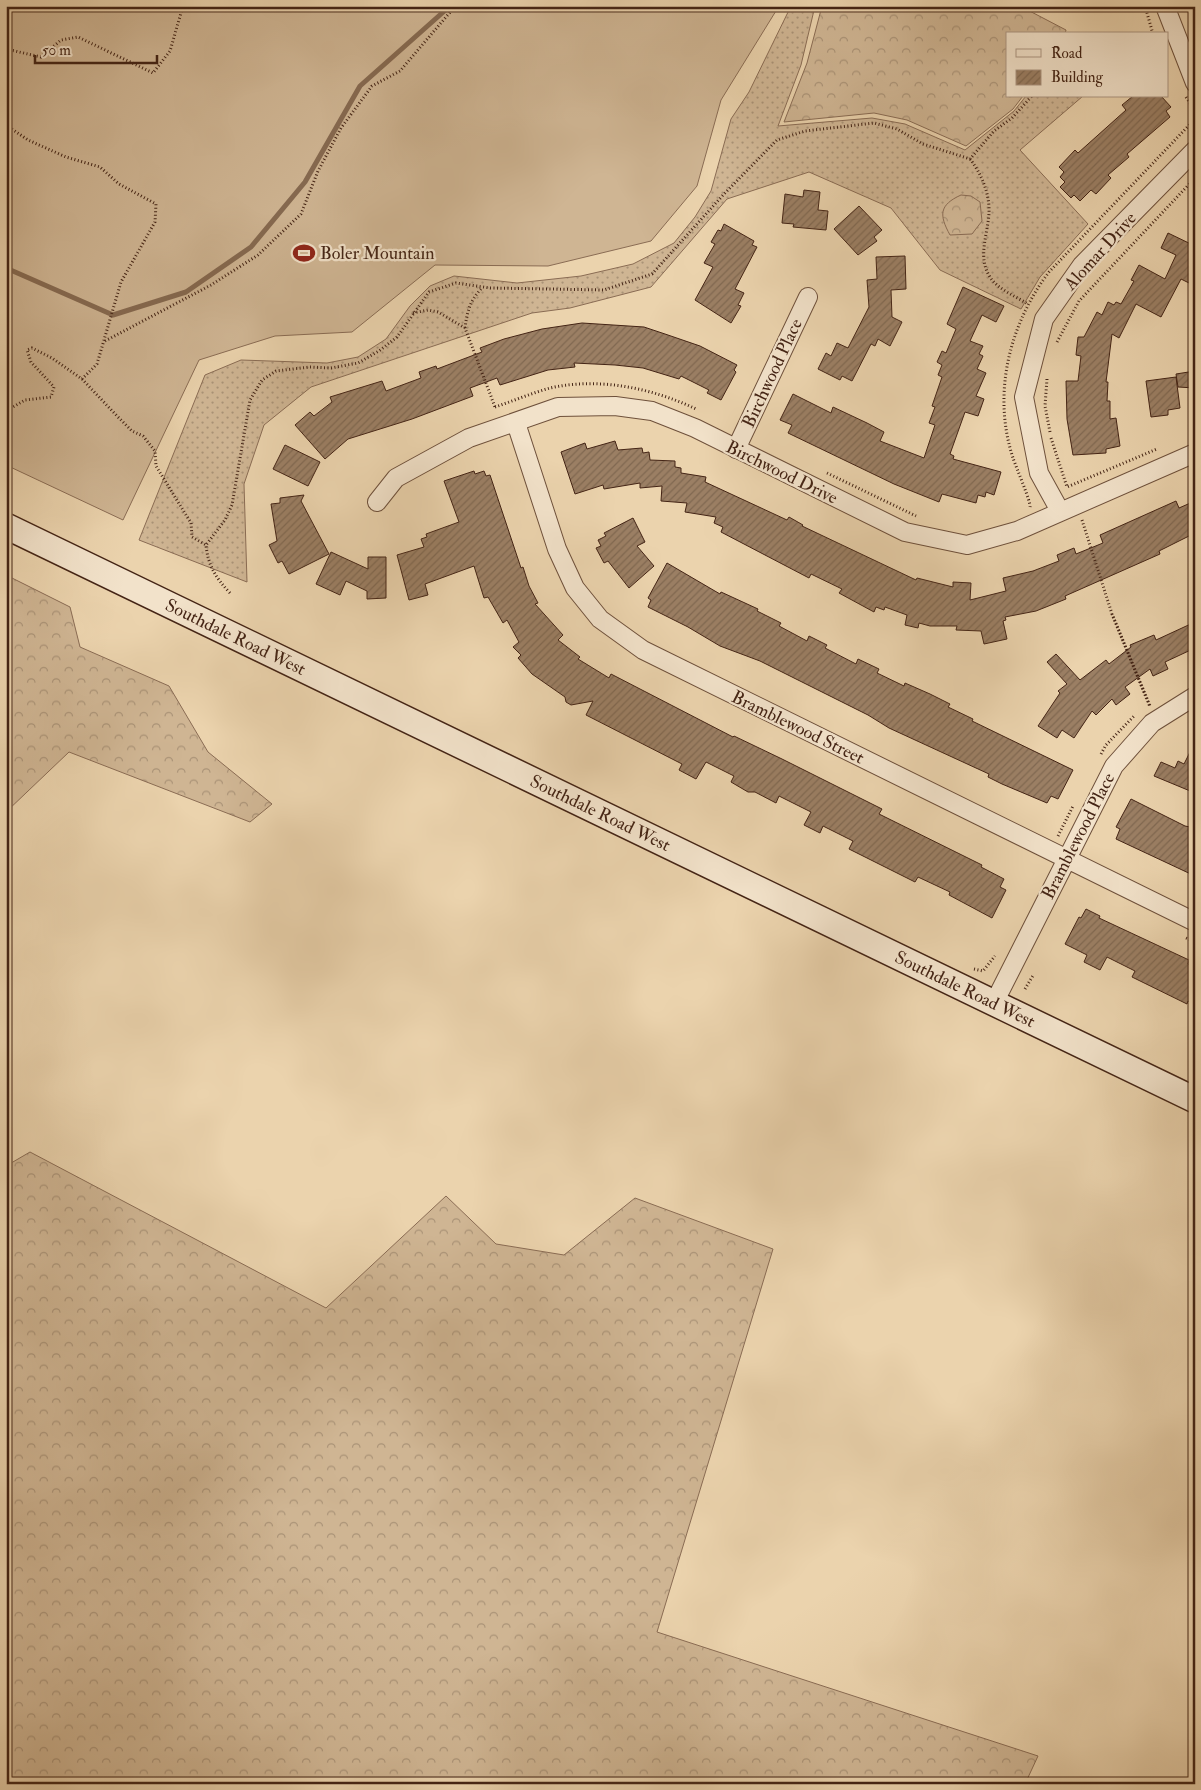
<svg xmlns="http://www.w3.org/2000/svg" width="1201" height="1790" font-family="'IM FELL Double Pica',serif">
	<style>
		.grass { fill: url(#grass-dots); stroke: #8a6c54 }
		.forest { fill: url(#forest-crowns); stroke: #8a6c54 }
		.pitch { fill: #cfb593; stroke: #8a6c54 }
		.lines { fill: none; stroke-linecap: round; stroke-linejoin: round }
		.stream { stroke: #866a51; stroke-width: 5 }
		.building { fill: url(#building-hatch); stroke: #442415 }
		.street-casing { stroke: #6e503b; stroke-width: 20 }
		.secondary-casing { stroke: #442415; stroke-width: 28 }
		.path { stroke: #442415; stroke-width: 3; stroke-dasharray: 1 2.5; stroke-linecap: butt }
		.street { stroke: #f2e2ca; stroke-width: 18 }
		.secondary { stroke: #f2e2ca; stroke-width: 25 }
		.labels { text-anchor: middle; stroke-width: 4.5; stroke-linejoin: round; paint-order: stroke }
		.street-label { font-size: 18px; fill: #442415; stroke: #f2e2ca }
		.poi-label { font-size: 18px; fill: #442415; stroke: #f2e2ca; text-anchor: start }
	</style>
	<defs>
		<pattern id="grass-dots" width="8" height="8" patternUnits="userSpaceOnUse" patternTransform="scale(1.25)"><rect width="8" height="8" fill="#cfb593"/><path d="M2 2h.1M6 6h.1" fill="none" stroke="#aa9377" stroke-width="1.8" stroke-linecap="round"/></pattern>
		<pattern id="forest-crowns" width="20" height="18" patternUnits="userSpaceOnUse" patternTransform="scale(1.25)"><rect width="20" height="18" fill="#cfb593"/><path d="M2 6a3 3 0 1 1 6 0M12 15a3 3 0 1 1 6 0" fill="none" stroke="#aa9377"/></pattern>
		<pattern id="building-hatch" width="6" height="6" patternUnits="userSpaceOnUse" patternTransform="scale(1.25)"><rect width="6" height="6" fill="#9b7f64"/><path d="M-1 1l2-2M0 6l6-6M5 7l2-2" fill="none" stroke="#806851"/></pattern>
	</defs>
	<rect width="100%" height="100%" fill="#ebd3ad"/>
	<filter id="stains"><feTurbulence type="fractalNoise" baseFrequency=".004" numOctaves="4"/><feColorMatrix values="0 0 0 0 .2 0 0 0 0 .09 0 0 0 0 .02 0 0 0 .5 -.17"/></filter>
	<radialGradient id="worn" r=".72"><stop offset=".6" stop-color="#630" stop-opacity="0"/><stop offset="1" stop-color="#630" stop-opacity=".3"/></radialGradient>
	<path class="grass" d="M 791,6 L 815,6 L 801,65 L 778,126 L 872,118 L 905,124 L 965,150 L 1014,111 L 1026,96 L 1083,96 L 1020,150 L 1088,224 L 1040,277 L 1021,309 L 940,270 L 891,208 L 809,172 L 727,199 L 651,287 L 570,308 L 532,313 L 311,387 L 264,425 L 244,484 L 247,582 L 139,540 L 205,375 L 241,360 L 327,363 L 358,357 L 386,339 L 410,306 L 430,286 L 454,276 L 517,283 L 581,276 L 633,264 L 674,243 L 695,217 L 711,191 L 731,119 L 749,92 Z"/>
	<path class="forest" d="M 822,6 L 1020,6 L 1066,30 L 1065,34 L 1007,34 L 1007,96 L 1023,96 L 1013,109 L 966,146 L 907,120 L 874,113 L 784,122 L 807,63 Z
		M 961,195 L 971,196 L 980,202 L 982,221 L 972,234 L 950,235 C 939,215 939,205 961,195 Z
		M 6,575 L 70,607 L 80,647 L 169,686 L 208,752 L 272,804 L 250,822 L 69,752 L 6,812 Z
		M 30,1152 L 326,1308 L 446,1196 L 496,1244 L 564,1255 L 635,1198 L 773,1249 L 657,1632 L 1038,1756 L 1025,1784 L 6,1784 L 6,1166 Z"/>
	<path class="pitch" d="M 6,6 L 779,6 L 721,100 L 697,186 L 651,241 L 548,266 L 435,265 L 352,332 L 275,336 L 199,360 L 123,520 L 6,465 Z"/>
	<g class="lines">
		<path class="stream" d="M 6,268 L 113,315 L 186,292 L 251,247 L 305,182 L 360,86 L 450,6"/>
	</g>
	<path class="building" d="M 1133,96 L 1161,96 L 1171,107 L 1166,111 L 1170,117 L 1127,154 L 1129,157 L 1108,175 L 1111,178 L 1096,194 L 1091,190 L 1080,201 L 1074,195 L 1071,198 L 1060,187 L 1065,182 L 1060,177 L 1064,172 L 1059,167 L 1075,150 L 1078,153 L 1126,110 L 1122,105 Z
		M 804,190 L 820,192 L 818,210 L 828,211 L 826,230 L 793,227 L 794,224 L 782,223 L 785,194 L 803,197 Z
		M 859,206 L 882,230 L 874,237 L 877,241 L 858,255 L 834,229 Z
		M 724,224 L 754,241 L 752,245 L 757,247 L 735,289 L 744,293 L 738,305 L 741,306 L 731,323 L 695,300 L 713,267 L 704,263 L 715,244 L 711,242 L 718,230 L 721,231 Z
		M 1168,233 L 1195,246 L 1195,270 L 1189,283 L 1181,279 L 1161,317 L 1136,304 L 1119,338 L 1112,334 L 1106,382 L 1108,382 L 1107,401 L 1110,401 L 1110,419 L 1116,418 L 1120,446 L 1106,449 L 1106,453 L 1073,455 L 1067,419 L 1066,381 L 1078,381 L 1081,356 L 1076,355 L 1078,337 L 1084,337 L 1097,312 L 1102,315 L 1108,302 L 1114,305 L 1116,302 L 1121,304 L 1134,281 L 1131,280 L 1139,265 L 1165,279 L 1176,255 L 1161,248 Z
		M 905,256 L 906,289 L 891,290 L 892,317 L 902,322 L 890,346 L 878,339 L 875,346 L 871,344 L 852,381 L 842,376 L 840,380 L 818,369 L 826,353 L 831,356 L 837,343 L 848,348 L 869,307 L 867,280 L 877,279 L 876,257 Z
		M 963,287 L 1004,306 L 996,322 L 982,315 L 970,341 L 983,346 L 979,354 L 983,356 L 977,369 L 986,373 L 976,396 L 984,399 L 978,416 L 965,412 L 950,454 L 954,456 L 953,459 L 1001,472 L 994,495 L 986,492 L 985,497 L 978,495 L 976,503 L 942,494 L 939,502 L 894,484 L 788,433 L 792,425 L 780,420 L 793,394 L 831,413 L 833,407 L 867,423 L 884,432 L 880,441 L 924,458 L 935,425 L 929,423 L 935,407 L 932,406 L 942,377 L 938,375 L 942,365 L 937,362 L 942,351 L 946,353 L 956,329 L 947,324 Z
		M 582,323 L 644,327 L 665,334 L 700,346 L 737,365 L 734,370 L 736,372 L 721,400 L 707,393 L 709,390 L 681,376 L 679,379 L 643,368 L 615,365 L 574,363 L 575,367 L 548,370 L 500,385 L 497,378 L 470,388 L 473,396 L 412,419 L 348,439 L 325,459 L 295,425 L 310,412 L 314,416 L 332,402 L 330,397 L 382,381 L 386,391 L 421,378 L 419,372 L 436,366 L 437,369 L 482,352 L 480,348 L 504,339 L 542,329 Z
		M 1195,371 L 1195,388 L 1178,387 L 1176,374 Z
		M 1176,377 L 1180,408 L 1168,410 L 1168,415 L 1151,417 L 1146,381 Z
		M 615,441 L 618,450 L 642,448 L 643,453 L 649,452 L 650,460 L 675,461 L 675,467 L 681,468 L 681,473 L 706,477 L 705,482 L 787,520 L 789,517 L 803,525 L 802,526 L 916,580 L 917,578 L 953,587 L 953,582 L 971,583 L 970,600 L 1006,591 L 1003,578 L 1033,571 L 1059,561 L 1057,555 L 1074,548 L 1076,554 L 1103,543 L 1100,535 L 1176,501 L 1179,508 L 1195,501 L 1195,533 L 1159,551 L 1160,554 L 1065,596 L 1066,599 L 1036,611 L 1005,617 L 1006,620 L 1003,621 L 1007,639 L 984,644 L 981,631 L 956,630 L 957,626 L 930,626 L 919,623 L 918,628 L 905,625 L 907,615 L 885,607 L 884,610 L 876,607 L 874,612 L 839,593 L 842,589 L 811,574 L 809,578 L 721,532 L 723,527 L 714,523 L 716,517 L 685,512 L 687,503 L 661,501 L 662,486 L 640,488 L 640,483 L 604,489 L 603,485 L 575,494 L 561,452 L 585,443 L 587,449 Z
		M 285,445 L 320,462 L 308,486 L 273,469 Z
		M 474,471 L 475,474 L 484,471 L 486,476 L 490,475 L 521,568 L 523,567 L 529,586 L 538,603 L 535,604 L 563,635 L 558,640 L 580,657 L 578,659 L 609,678 L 611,674 L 733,737 L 734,736 L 782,759 L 882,809 L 879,814 L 982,865 L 981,867 L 1004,879 L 1000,887 L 1006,890 L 992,918 L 949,895 L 950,892 L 918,877 L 915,882 L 849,849 L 853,841 L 823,826 L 820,833 L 804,825 L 811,812 L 779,796 L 776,803 L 755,792 L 748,792 L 731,782 L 734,776 L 706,762 L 696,779 L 679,770 L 682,764 L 586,715 L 593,701 L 571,705 L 566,702 L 565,697 L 532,674 L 518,658 L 521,655 L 513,647 L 519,642 L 507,620 L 503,623 L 488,597 L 484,598 L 474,566 L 425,584 L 428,595 L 409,600 L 397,555 L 424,547 L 421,539 L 427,537 L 426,534 L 459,522 L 444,481 Z
		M 304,495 L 301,501 L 329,554 L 289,574 L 282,561 L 278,563 L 269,545 L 277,541 L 271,504 L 280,503 L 280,498 Z
		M 633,518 L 645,542 L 637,546 L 654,566 L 629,588 L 608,561 L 604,563 L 596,548 L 601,546 L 598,540 L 606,536 L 604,533 Z
		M 331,552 L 368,569 L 368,557 L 386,557 L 386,598 L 367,599 L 367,591 L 346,581 L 340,595 L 316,584 Z
		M 667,563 L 720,594 L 721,592 L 758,609 L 757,611 L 781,623 L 779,626 L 807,641 L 809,636 L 827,645 L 825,648 L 856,664 L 858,659 L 879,669 L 877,673 L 904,686 L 905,683 L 930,694 L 950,704 L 948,707 L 973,719 L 972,721 L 1073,770 L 1058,799 L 1051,796 L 1047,803 L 1002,784 L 988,777 L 989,774 L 889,728 L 868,715 L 760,661 L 720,646 L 688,627 L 648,607 L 651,600 L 648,598 Z
		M 1195,622 L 1195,648 L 1165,662 L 1168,669 L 1153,676 L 1150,669 L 1125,687 L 1130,694 L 1116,705 L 1112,699 L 1096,715 L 1092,711 L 1074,738 L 1062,730 L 1057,738 L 1038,726 L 1060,693 L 1058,691 L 1067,684 L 1047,662 L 1056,654 L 1080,680 L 1106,660 L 1109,664 L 1131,647 L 1130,645 L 1154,635 L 1156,640 Z
		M 1195,742 L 1195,793 L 1154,776 L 1161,762 L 1175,768 L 1178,761 L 1184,764 Z
		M 1131,799 L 1185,826 L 1195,828 L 1195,876 L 1116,839 L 1120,829 L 1116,827 Z
		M 1086,909 L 1100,916 L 1099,918 L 1189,960 L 1188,964 L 1195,967 L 1195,1005 L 1188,1001 L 1187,1004 L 1132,977 L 1135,971 L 1107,957 L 1100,970 L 1084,962 L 1087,955 L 1065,944 L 1079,917 L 1081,918 Z"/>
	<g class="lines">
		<g class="street-casing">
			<path id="street" d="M 1165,6 L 1195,83
				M 516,423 L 557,549 L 575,588 L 600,619 L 643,650 L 1195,922
				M 736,449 L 808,297
				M 377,502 L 396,478 L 469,438 L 558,407 L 615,406 L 652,411 L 695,428 L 905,532 L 967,545 L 1017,531 L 1195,453
				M 1060,511 L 1039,473 L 1024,397 L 1044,319 L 1082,265 L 1195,150
				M 994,1003 L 1114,766 L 1152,723 L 1195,696"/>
		</g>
		<g class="secondary-casing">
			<g id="secondary">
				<path id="s1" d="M 6,526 L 1195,1100"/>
			</g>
		</g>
		<path class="path" d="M 1145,6 L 1153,34
			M 6,49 L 41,57 L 61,40 L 78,37 L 153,73 L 170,51 L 183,6
			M 1186,97 L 1195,111
			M 6,125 L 28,140 L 66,157 L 100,167 L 119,184 L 156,204 L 155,222 L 121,282 L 97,364 L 82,379 L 52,358 L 32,348 L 27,350 L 31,362 L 54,387 L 51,397 L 25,400 L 6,411
			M 970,159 C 981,173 990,194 989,213 C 988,234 977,257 990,277 C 997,289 1017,297 1028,304
			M 413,313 L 428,310 L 438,312 L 465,328 L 495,407
			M 465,328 C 467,312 470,300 482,288
			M 105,341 L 211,285 L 258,255 L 301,214 L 318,171 L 341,128 L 372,86 L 400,71 L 452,10 L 458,6
			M 1057,342 L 1079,301 L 1195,178
			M 82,379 L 118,417 L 132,431 L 143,436 L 155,451 L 156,466 L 191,523 L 192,537 L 206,545
			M 1047,379 L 1045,406 L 1050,432
			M 495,407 C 513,401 532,393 550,388 C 599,377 652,388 696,409
			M 1051,438 L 1067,487 L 1157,449
			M 827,473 L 916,516
			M 1030,507 C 1031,502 1016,467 1013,458 C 992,394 1009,325 1049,272 L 1195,119
			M 1082,520 L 1112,614 L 1150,707
			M 230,593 C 216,578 208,566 206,545 L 225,520 L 232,505 L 250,400 L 262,380 L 276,371 L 310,367 L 331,368 L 358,363 L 379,351 L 397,337 L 429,292 L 456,283 L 490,288 L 604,290 L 652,274 L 724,194 L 777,140 L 805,131 L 874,123 L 897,129 L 923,144 L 970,159 L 994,131 L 1012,118 L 1032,96
			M 1112,614 L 1150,706
			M 1101,754 L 1106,745 L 1134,716
			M 1058,836 L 1073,806
			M 1186,938 L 1195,942
			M 974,969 L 983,971 L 995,956
			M 1025,989 L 1034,974"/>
		<use href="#street" class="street"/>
		<use href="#secondary" class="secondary"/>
	</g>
	<defs>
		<g id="stadium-bare" transform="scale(1.725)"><path d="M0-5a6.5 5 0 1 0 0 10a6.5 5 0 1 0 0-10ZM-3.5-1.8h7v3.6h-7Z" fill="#8f2418" stroke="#f2e2ca" stroke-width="2.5" paint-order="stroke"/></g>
	</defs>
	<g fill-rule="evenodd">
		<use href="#stadium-bare" x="304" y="253"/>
	</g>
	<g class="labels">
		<g class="street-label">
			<text transform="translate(1100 251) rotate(-48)" y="6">Alomar Drive</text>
			<text transform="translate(772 373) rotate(-65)" y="6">Birchwood Place</text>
			<text transform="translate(782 472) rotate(26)" y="6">Birchwood Drive</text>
			<text dy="6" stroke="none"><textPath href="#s1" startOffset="255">Southdale Road West</textPath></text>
			<text transform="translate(798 727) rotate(26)" y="6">Bramblewood Street</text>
			<text dy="6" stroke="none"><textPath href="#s1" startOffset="660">Southdale Road West</textPath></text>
			<text transform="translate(1078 836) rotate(-63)" y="6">Bramblewood Place</text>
			<text dy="6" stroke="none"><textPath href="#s1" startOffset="1065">Southdale Road West</textPath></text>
		</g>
		<g class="poi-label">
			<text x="320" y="259">Boler Mountain</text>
		</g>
	</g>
	<rect width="1201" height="1790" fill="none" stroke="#ebd3ad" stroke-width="25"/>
	<rect x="8" y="8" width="1186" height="1775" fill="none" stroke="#442415" stroke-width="2.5"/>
	<rect x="12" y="12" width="1176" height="1765" fill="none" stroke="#442415"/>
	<rect x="1006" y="32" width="162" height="65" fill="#f2e2ca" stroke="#ac9682"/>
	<rect x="1016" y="49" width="25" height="8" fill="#f2e2ca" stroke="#ac9682"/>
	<text x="1051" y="58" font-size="15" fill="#442415">Road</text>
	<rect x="1016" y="70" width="25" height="15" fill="url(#building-hatch)" stroke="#ac9682"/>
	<text x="1051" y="82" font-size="15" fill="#442415">Building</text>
	<path d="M35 55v8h122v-8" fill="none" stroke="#442415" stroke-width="2.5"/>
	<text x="42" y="55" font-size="15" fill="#442415" stroke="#f2e2ca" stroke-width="4" paint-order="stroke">50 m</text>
	<rect width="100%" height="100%" filter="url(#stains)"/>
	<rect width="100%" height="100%" fill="url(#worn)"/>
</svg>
